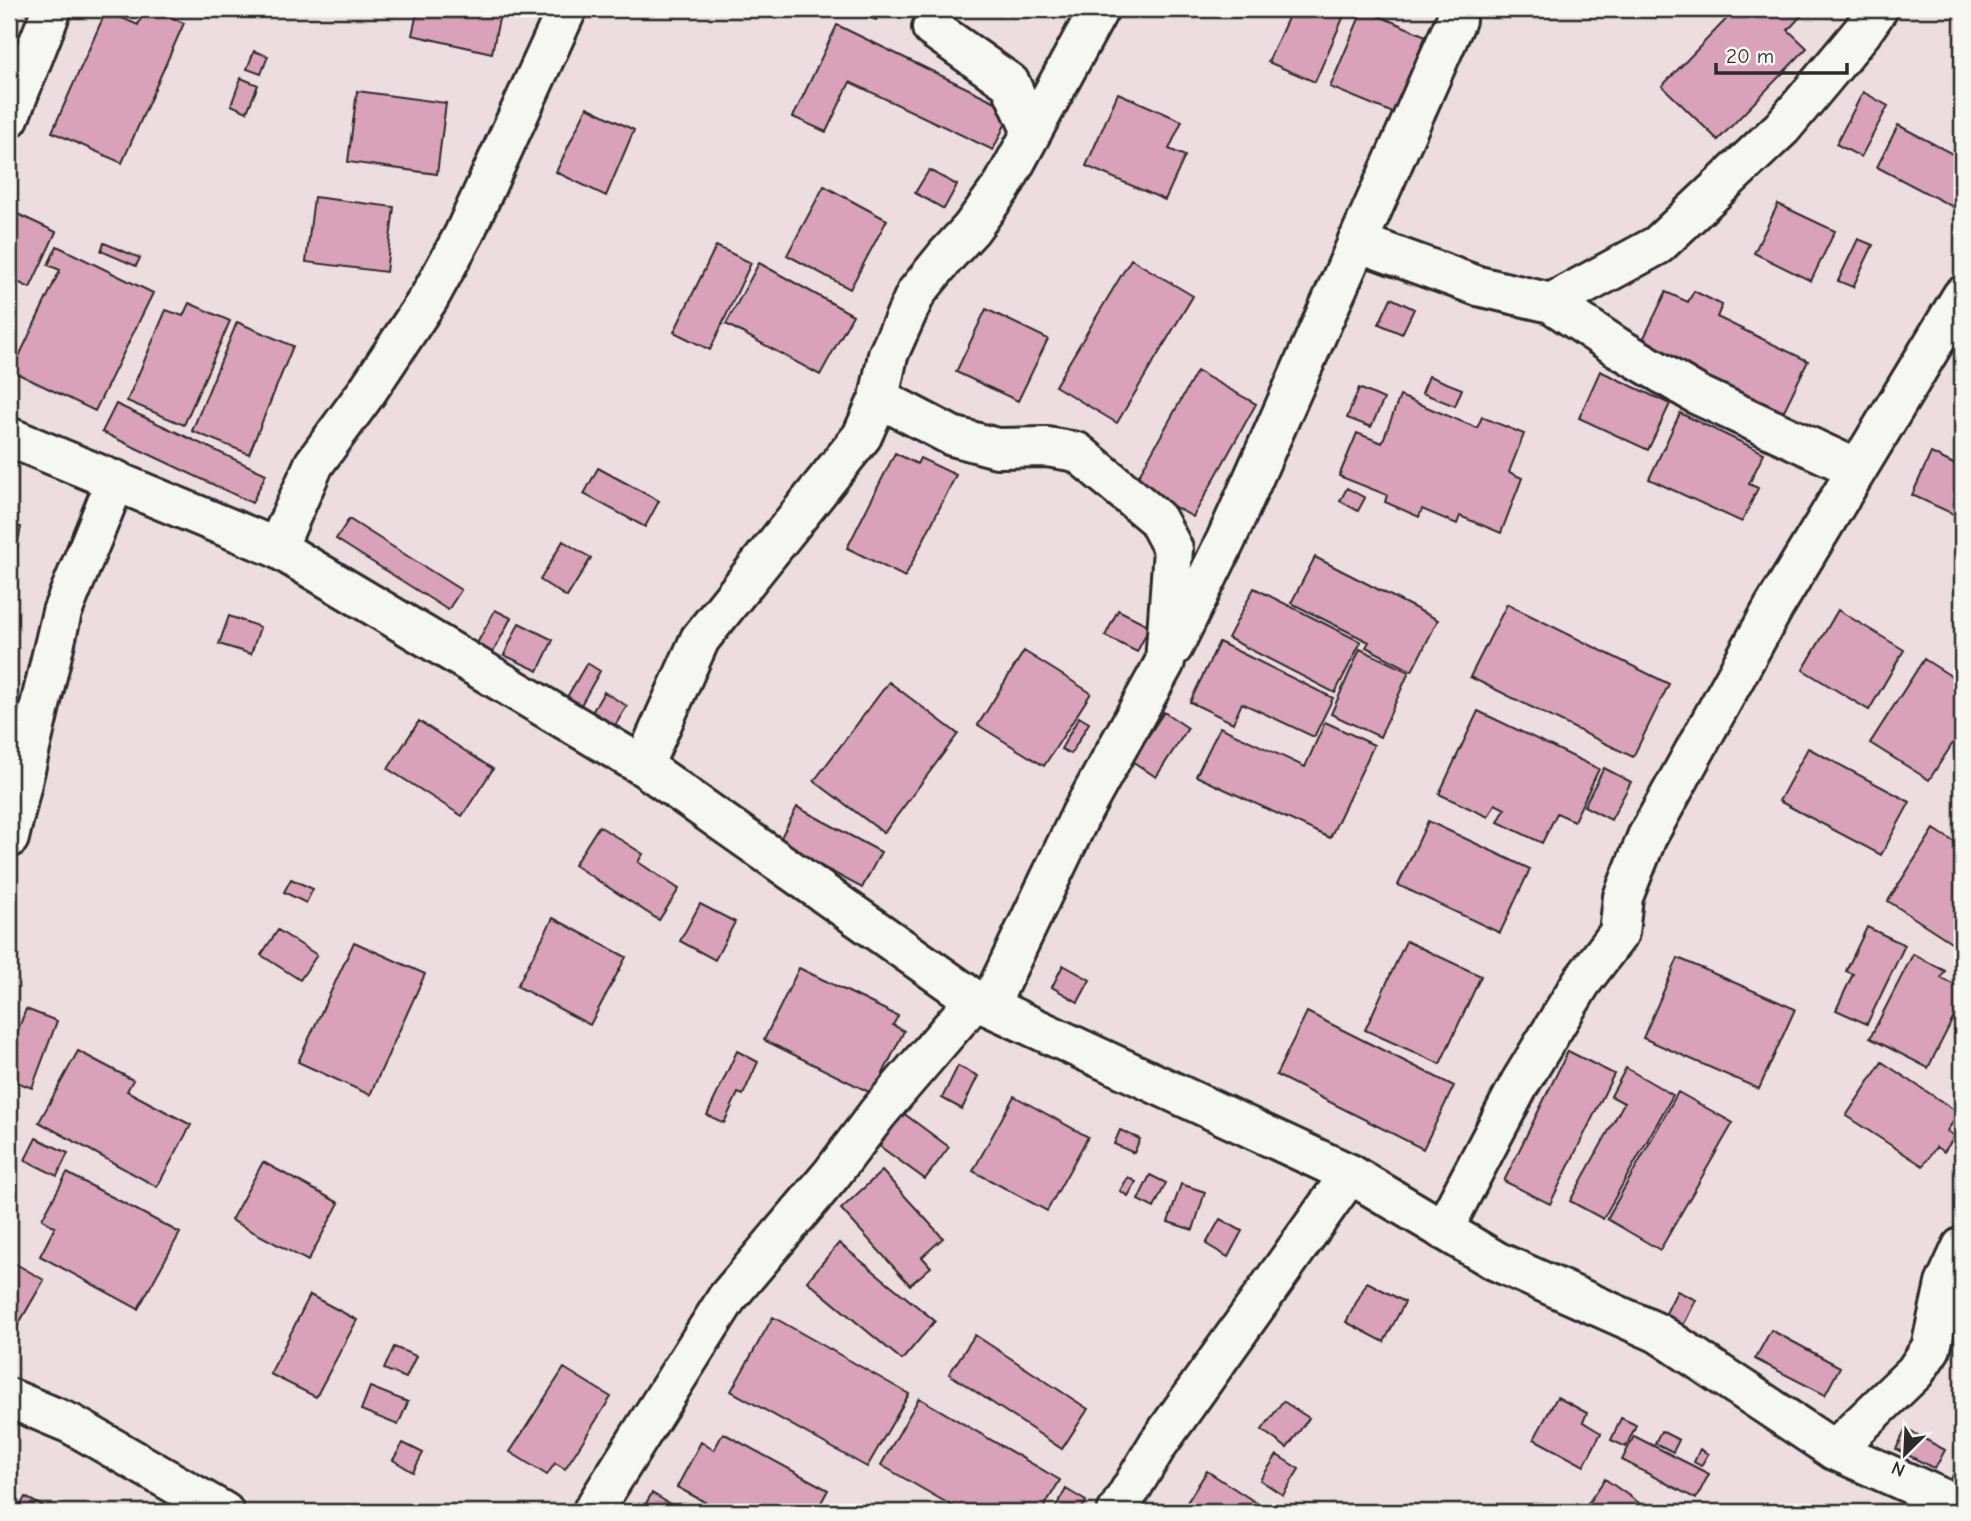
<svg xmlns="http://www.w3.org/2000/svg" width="1971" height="1521" font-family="'Comic Neue',sans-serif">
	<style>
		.building { fill: #d9a2b8; stroke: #2b2b2b; stroke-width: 2 }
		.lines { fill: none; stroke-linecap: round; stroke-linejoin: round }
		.street-casing { stroke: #2b2b2b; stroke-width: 44 }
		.secondary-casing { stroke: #2b2b2b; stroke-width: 44 }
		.street { stroke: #f6f6f2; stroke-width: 38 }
		.secondary { stroke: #f6f6f2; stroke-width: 38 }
	</style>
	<rect width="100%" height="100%" fill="#eddde1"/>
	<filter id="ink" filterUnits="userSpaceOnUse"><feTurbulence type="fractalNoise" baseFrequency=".0143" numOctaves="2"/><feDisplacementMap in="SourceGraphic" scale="14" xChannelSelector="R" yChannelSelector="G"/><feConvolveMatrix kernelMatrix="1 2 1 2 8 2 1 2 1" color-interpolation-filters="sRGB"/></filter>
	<g filter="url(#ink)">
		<path class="building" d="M 145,9 L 152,9 L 184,23 L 122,163 L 52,132 L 106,11 L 138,25 Z
			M 418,9 L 501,9 L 492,53 L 412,35 Z
			M 852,9 L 880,9 L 876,20 L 851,11 Z
			M 1292,9 L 1347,9 L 1315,82 L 1268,62 Z
			M 1363,9 L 1426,36 L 1393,113 L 1330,87 Z
			M 1736,9 L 1766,9 L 1769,12 L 1772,9 L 1796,9 L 1802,15 L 1788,30 L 1807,48 L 1718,140 L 1662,86 Z
			M 837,25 L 1012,110 L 993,150 L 850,82 L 826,132 L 793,117 Z
			M 254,51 L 268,56 L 261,74 L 247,69 Z
			M 241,78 L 258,85 L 247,112 L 231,105 Z
			M 357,91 L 446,103 L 437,174 L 348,162 Z
			M 1863,92 L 1888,106 L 1861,157 L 1836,144 Z
			M 1118,93 L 1182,121 L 1169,149 L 1185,156 L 1165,200 L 1086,166 Z
			M 587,107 L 634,130 L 606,196 L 556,172 Z
			M 1898,125 L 1962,159 L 1962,189 L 1953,207 L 1877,167 Z
			M 929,170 L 957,185 L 944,209 L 915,193 Z
			M 824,186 L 887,220 L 850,289 L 787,255 Z
			M 314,197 L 394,207 L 386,272 L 306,262 Z
			M 1778,204 L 1835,231 L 1811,281 L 1754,253 Z
			M 9,210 L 56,232 L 30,288 L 9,278 Z
			M 1858,239 L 1873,245 L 1853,287 L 1838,281 Z
			M 104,243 L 140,258 L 136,266 L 101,251 Z
			M 57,246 L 153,293 L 95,411 L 12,371 L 60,270 L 48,265 Z
			M 716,246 L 751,263 L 710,350 L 674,332 Z
			M 1131,259 L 1193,296 L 1117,423 L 1055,386 Z
			M 759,263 L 853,315 L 820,375 L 726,324 Z
			M 1694,291 L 1722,305 L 1717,317 L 1808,361 L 1777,425 L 1635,356 L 1666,292 L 1688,302 Z
			M 1391,298 L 1414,309 L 1402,334 L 1379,324 Z
			M 189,303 L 230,321 L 184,425 L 127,401 L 166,310 L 183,316 Z
			M 986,309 L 1048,339 L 1018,401 L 956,372 Z
			M 237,322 L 293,346 L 249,454 L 192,431 Z
			M 1197,371 L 1256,404 L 1193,517 L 1134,484 Z
			M 1600,371 L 1670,404 L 1648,450 L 1579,418 Z
			M 1429,376 L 1462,389 L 1455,406 L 1422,393 Z
			M 1359,388 L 1384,399 L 1371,427 L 1347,418 Z
			M 1400,396 L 1477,428 L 1482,417 L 1524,434 L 1509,472 L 1522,478 L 1501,533 L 1460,516 L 1457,524 L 1422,509 L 1419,517 L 1385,502 L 1387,495 L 1339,476 L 1357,433 L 1382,443 Z
			M 116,404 L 266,474 L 252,503 L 102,432 Z
			M 1680,413 L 1764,453 L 1749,484 L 1758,488 L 1742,522 L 1649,479 Z
			M 895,453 L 917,464 L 920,458 L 956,475 L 905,577 L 847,548 Z
			M 1931,453 L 1962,468 L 1962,518 L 1912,495 Z
			M 598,468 L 659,501 L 645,527 L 584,494 Z
			M 1347,488 L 1365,498 L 1358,511 L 1340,501 Z
			M 349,519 L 461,590 L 448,610 L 336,539 Z
			M 9,524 L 21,527 L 9,587 Z
			M 563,541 L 591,558 L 567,597 L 540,580 Z
			M 1315,557 L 1438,620 L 1412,671 L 1366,647 L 1369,642 L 1291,603 Z
			M 1254,588 L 1361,642 L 1335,693 L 1228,638 Z
			M 1507,604 L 1669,684 L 1633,757 L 1470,677 Z
			M 495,610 L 511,618 L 490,658 L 474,649 Z
			M 1118,610 L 1150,626 L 1137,652 L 1105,636 Z
			M 1838,610 L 1904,650 L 1869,710 L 1803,670 Z
			M 229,616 L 260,627 L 251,654 L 219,644 Z
			M 519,623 L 553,640 L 538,671 L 504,655 Z
			M 1219,642 L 1333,698 L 1314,737 L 1242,703 L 1233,723 L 1190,702 Z
			M 1360,649 L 1409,672 L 1380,737 L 1331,714 Z
			M 1024,651 L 1091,693 L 1044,766 L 978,725 Z
			M 1924,659 L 1962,683 L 1962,729 L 1929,780 L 1870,743 Z
			M 587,663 L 600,671 L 581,705 L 567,697 Z
			M 889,682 L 958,734 L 884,833 L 814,781 Z
			M 604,692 L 627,706 L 609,735 L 587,721 Z
			M 1478,711 L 1599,769 L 1574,821 L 1557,813 L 1542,843 L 1498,822 L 1505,809 L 1495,804 L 1488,817 L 1439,794 Z
			M 1164,712 L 1188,728 L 1156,777 L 1132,761 Z
			M 1079,717 L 1089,723 L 1071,754 L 1061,749 Z
			M 419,721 L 493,769 L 462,816 L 388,769 Z
			M 1325,722 L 1374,745 L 1330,838 L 1196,776 L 1220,727 L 1305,767 Z
			M 1808,748 L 1910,802 L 1881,855 L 1779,801 Z
			M 1604,768 L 1631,782 L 1611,820 L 1584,806 Z
			M 797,807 L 881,852 L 862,888 L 778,843 Z
			M 1428,821 L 1530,869 L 1500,933 L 1398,885 Z
			M 599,826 L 643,854 L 638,862 L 679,889 L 659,920 L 574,865 Z
			M 1934,829 L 1962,847 L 1962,949 L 1888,901 Z
			M 291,879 L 313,889 L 306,903 L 284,892 Z
			M 700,904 L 735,922 L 715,960 L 680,941 Z
			M 553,918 L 626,957 L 590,1025 L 517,986 Z
			M 1867,927 L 1905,945 L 1867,1024 L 1836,1010 L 1853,974 L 1846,971 Z
			M 278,930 L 317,955 L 300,980 L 261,955 Z
			M 1406,941 L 1481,976 L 1440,1064 L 1365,1030 Z
			M 354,942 L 425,974 L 370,1095 L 298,1062 Z
			M 1913,954 L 1945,971 L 1941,978 L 1962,989 L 1962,1001 L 1928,1068 L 1870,1038 Z
			M 1678,958 L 1795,1009 L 1759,1089 L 1643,1038 Z
			M 1063,965 L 1090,980 L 1078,1002 L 1052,987 Z
			M 799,968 L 898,1016 L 893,1025 L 904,1031 L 873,1094 L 764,1040 Z
			M 26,1009 L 57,1021 L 32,1088 L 9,1079 L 9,1054 Z
			M 1307,1012 L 1454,1086 L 1423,1149 L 1276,1075 Z
			M 78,1051 L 133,1080 L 127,1091 L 191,1125 L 157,1187 L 39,1122 Z
			M 737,1051 L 758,1062 L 743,1095 L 738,1093 L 724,1123 L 707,1115 Z
			M 1568,1051 L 1614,1074 L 1550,1204 L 1504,1181 Z
			M 1882,1062 L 1959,1113 L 1947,1131 L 1955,1136 L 1944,1152 L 1936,1147 L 1923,1166 L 1846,1116 Z
			M 958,1066 L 978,1076 L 962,1109 L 942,1098 Z
			M 1626,1068 L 1673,1095 L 1603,1219 L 1570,1201 L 1624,1103 L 1611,1096 Z
			M 1678,1092 L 1733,1123 L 1660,1250 L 1607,1219 Z
			M 1014,1096 L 1088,1137 L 1047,1211 L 973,1171 Z
			M 895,1107 L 949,1147 L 925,1179 L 871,1140 Z
			M 1120,1130 L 1140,1139 L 1134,1153 L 1114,1144 Z
			M 36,1138 L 68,1153 L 57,1176 L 25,1160 Z
			M 263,1162 L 339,1203 L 308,1261 L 231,1220 Z
			M 882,1171 L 943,1238 L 922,1257 L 931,1267 L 910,1285 L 841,1209 Z
			M 67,1173 L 180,1233 L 138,1309 L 40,1256 L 55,1227 L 42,1219 Z
			M 1150,1175 L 1166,1183 L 1154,1208 L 1138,1200 Z
			M 1128,1177 L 1136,1182 L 1128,1196 L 1120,1191 Z
			M 1181,1184 L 1205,1192 L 1193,1230 L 1168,1222 Z
			M 1220,1219 L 1242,1231 L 1228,1257 L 1206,1244 Z
			M 839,1243 L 935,1321 L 902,1360 L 807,1281 Z
			M 9,1260 L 44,1280 L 14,1332 L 9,1329 Z
			M 1367,1282 L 1405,1302 L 1384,1342 L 1346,1322 Z
			M 1677,1291 L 1696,1300 L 1681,1330 L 1662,1321 Z
			M 310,1295 L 357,1320 L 316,1397 L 270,1374 Z
			M 773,1317 L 909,1394 L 867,1467 L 731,1391 Z
			M 1771,1330 L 1840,1367 L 1825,1395 L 1755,1359 Z
			M 975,1335 L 1088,1409 L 1062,1449 L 949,1374 Z
			M 394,1347 L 416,1356 L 406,1378 L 384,1369 Z
			M 564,1368 L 611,1397 L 565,1469 L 555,1463 L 547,1475 L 510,1452 Z
			M 370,1387 L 408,1402 L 398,1425 L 361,1410 Z
			M 1557,1397 L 1587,1413 L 1583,1422 L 1601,1433 L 1584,1466 L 1534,1439 Z
			M 919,1398 L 1060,1480 L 1041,1512 L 963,1512 L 881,1465 Z
			M 1283,1401 L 1309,1418 L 1287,1448 L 1262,1430 Z
			M 1621,1418 L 1636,1425 L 1626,1447 L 1611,1440 Z
			M 1906,1429 L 1945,1450 L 1935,1469 L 1896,1449 Z
			M 1661,1431 L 1679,1440 L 1673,1452 L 1655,1443 Z
			M 723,1433 L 828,1490 L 816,1512 L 723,1512 L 677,1487 L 701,1442 L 714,1450 Z
			M 1634,1436 L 1709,1474 L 1696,1499 L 1622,1460 Z
			M 403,1443 L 423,1453 L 413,1472 L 393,1460 Z
			M 1700,1449 L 1708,1454 L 1701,1466 L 1694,1462 Z
			M 1962,1454 L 1962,1482 L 1952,1477 Z
			M 1277,1455 L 1299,1469 L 1283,1495 L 1260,1480 Z
			M 1207,1471 L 1266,1509 L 1264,1512 L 1181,1512 Z
			M 1605,1479 L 1652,1512 L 1582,1512 Z
			M 1066,1489 L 1086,1501 L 1080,1512 L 1053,1512 Z
			M 652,1493 L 683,1512 L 641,1512 Z
			M 25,1497 L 54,1512 L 17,1512 Z"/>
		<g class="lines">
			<g class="street-casing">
				<path id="street" d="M 932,28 L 1010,83 L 1032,132
					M 9,118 L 52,9
					M 1357,242 L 1478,286 L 1551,303 L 1658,245 L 1782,128 L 1862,32 L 1878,9
					M 1551,303 L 1617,347 L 1698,395 L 1857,469
					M 879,398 L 952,436 L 997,448 L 1047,447 L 1077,452 L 1157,519 L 1173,549 L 1165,662 L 1081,814 L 989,1006
					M 277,548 L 314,464 L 366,393 L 429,298 L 464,234 L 567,9
					M 1173,647 L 1226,540 L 1456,20
					M 643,766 L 700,639 L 862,436 L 879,398 L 888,355 L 916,293 L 946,256 L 971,229 L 1003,185 L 1099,9
					M 9,838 L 62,612 L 116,480
					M 1443,1230 L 1520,1083 L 1581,983 L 1619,933 L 1623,897 L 1647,837 L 1774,607 L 1962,296
					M 9,1398 L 71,1424 L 224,1512
					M 1834,1450 L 1915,1372 L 1931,1348 L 1945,1284 L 1962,1247
					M 592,1512 L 727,1298 L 831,1175 L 878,1113 L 975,1000
					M 1117,1512 L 1158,1444 L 1350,1174"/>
			</g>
			<g class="secondary-casing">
				<path id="secondary" d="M 9,437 L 277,548 L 643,766 L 975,1000 L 1350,1174 L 1496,1261 L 1658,1333 L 1834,1450 L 1962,1507"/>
			</g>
			<use href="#street" class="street"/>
			<use href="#secondary" class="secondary"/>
		</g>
	</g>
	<rect width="1971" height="1521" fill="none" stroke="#f6f6f2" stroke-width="35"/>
	<rect x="18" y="18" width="1936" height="1486" fill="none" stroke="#2b2b2b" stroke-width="2.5" filter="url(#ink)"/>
	<g transform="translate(1905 1454) rotate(204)" stroke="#f6f6f2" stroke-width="5" paint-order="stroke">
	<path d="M0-5L12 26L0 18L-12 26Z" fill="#2b2b2b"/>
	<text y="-10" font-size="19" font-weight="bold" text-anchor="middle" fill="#2b2b2b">N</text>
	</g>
	<path d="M1716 63v10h131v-10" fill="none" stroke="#2b2b2b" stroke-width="3.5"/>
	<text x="1726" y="63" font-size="21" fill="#2b2b2b" stroke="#f6f6f2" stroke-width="5" paint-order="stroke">20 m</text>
</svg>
